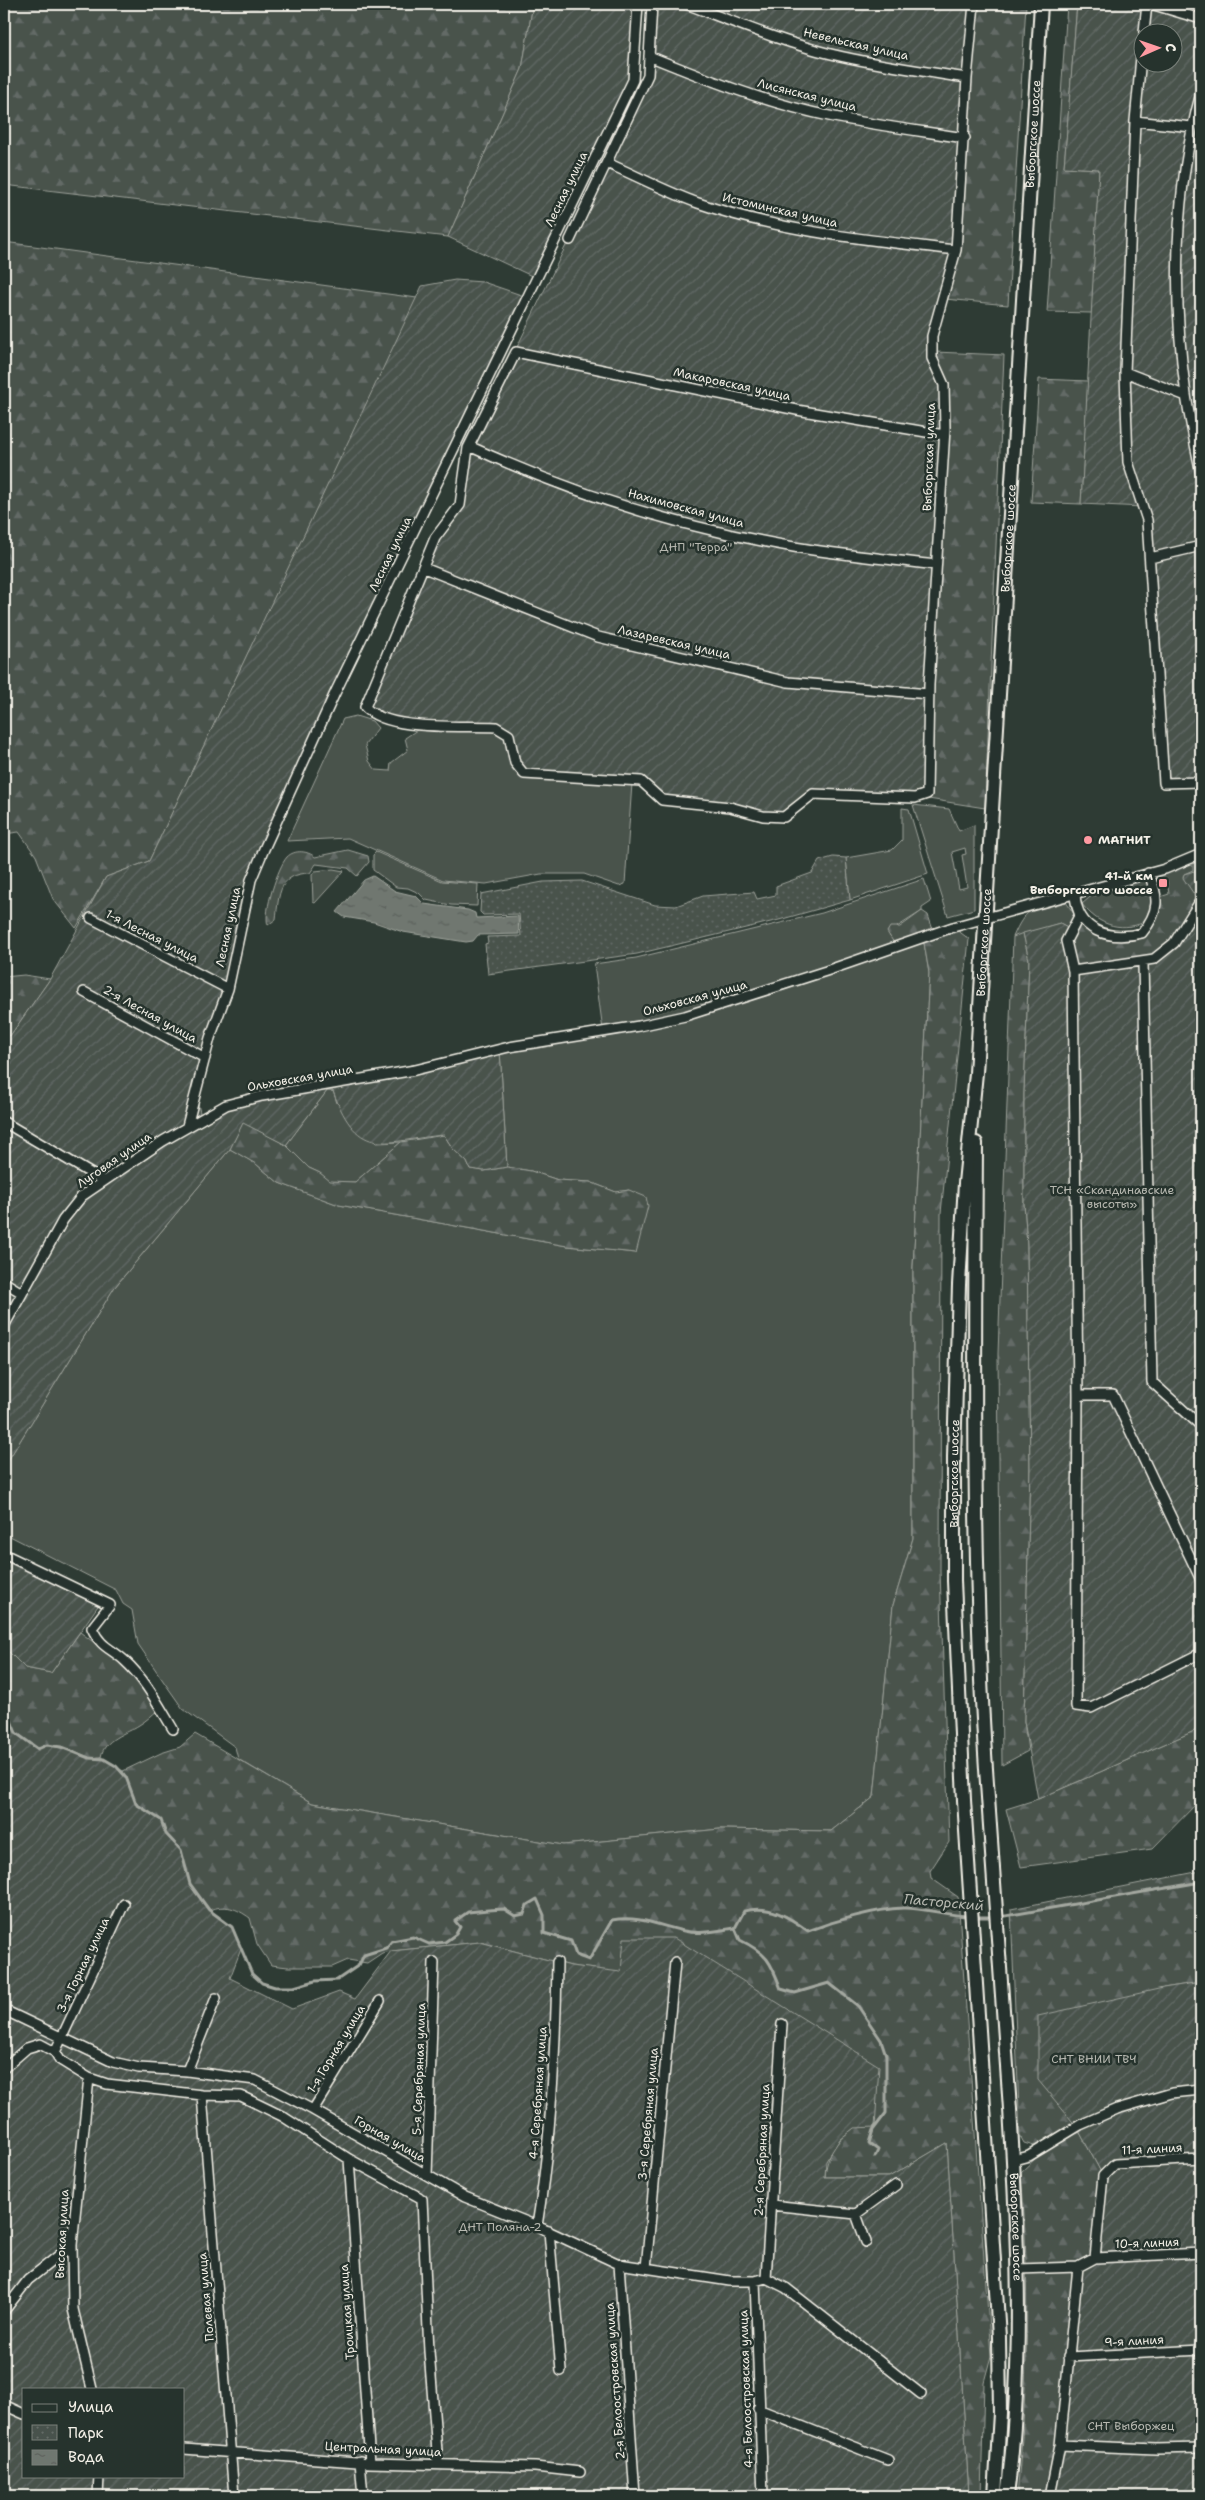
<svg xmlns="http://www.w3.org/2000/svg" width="1205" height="2500" font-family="'Shantell Sans',sans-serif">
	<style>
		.grass { fill: #48524c; stroke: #9ea29a; fill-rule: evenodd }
		.forest { fill: url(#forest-firs); stroke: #9ea29a }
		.park { fill: url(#park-dots); stroke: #9ea29a }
		.garden { fill: url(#garden-furrows); stroke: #9ea29a; fill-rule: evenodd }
		.water { fill: url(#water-ripples); stroke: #a4a8a0 }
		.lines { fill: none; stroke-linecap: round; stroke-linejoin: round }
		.stream { stroke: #a4a8a0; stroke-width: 3 }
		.minor-casing { stroke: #f4f1e8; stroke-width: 12 }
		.primary-casing { stroke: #f4f1e8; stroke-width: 16 }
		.minor { stroke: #26332d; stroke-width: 9 }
		.primary { stroke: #26332d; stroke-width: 12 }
		.poi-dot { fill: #ff9aa2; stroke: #26332d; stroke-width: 2 }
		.labels { text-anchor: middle; stroke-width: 5; stroke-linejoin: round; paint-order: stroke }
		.street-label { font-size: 12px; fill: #f4f1e8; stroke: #26332d }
		.park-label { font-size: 12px; fill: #b8b9b1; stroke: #26332d }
		.poi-label { font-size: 12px; font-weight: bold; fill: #f4f1e8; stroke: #26332d; text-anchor: start }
		.water-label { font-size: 14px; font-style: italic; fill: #b8bab2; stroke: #26332d }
	</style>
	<defs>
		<pattern id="forest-firs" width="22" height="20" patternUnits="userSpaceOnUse" patternTransform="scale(1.25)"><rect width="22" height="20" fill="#48524c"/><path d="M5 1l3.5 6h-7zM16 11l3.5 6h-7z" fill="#636b66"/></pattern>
		<pattern id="park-dots" width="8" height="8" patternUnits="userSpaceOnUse" patternTransform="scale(1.25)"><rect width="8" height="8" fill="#48524c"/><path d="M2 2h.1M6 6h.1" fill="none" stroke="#636b66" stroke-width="1.8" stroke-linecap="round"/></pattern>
		<pattern id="garden-furrows" width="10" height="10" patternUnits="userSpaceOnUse" patternTransform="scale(1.25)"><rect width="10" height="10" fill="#48524c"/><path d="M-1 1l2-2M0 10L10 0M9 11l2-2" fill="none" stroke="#636b66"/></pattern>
		<pattern id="water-ripples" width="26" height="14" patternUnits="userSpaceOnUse" patternTransform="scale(1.25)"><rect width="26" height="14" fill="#6f7770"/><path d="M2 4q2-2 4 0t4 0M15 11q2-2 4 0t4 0" fill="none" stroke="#5c605b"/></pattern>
	</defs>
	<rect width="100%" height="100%" fill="#2e3b34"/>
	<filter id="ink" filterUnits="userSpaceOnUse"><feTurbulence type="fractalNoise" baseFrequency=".02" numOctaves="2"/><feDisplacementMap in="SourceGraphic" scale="10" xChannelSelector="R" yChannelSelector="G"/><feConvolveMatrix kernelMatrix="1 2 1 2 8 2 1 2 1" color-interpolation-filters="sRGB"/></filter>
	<g filter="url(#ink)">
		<path class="grass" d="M 356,716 L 372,721 L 378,728 L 365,745 L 369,761 L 376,770 L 390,771 L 391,763 L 408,750 L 405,738 L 417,730 L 417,726 L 496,727 L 632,783 L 625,884 L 619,886 L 584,874 L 541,874 L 486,884 L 443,880 L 348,838 L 287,841 L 343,719 Z
			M 913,805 L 949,809 L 959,831 L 974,825 L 974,909 L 948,916 ZM 965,848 L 966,854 L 962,855 L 967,887 L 959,889 L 952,852 Z
			M 902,808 L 909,809 L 928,874 L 850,900 L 846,858 L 892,850 L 902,840 Z
			M 376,852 L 442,881 L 478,884 L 477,906 L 451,905 L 426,900 L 419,893 L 408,888 L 396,887 L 373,870 L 373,855 Z
			M 333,869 L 344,871 L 315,903 L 313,902 L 312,875 L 315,871 Z
			M 924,879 L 931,902 L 922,908 L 922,911 L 897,927 L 889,936 L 893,939 L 923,937 L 929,973 L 913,1267 L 913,1538 L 893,1605 L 874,1797 L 831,1831 L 720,1829 L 563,1845 L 312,1803 L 238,1759 L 235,1747 L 183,1709 L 164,1682 L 138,1644 L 132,1610 L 123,1604 L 116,1590 L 4,1533 L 4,1467 L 114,1288 L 230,1149 L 256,1164 L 279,1183 L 339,1205 L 567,1246 L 636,1253 L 639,1235 L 629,1190 L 616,1192 L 590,1182 L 558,1180 L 531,1171 L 507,1167 L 500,1050 L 603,1030 L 594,964 L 636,958 L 822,913 Z
			M 1059,901 L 1066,902 L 1080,923 L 1071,929 L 1060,923 L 1013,937 C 1025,909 1031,909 1059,901 Z
			M 327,1091 L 333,1091 L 337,1103 L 377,1143 L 401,1142 L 355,1182 L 330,1182 L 320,1173 L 309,1168 L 286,1145 Z"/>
		<path class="forest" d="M 5,4 L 533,4 L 522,69 L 448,237 L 4,185 Z
			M 974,4 L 1026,4 L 1008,305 L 945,299 Z
			M 1067,4 L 1077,4 L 1064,167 L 1099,169 L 1092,313 L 1047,312 Z
			M 4,242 L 417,298 L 149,861 L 106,877 L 76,928 L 53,899 L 36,856 L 19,832 L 4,834 Z
			M 935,352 L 1004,355 L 985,808 L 922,798 L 932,358 Z
			M 1039,379 L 1088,381 L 1081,504 L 1031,502 Z
			M 348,850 L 368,856 L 369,862 L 357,876 L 348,868 L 316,864 L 310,873 C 279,874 279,893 276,919 L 268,925 C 263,912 278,867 287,857 C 295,849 308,851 315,857 Z
			M 1193,862 L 1193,870 L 1184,874 L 1200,903 L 1165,952 L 1075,970 L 1066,941 L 1080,923 C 1099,939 1119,943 1143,935 L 1157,898 L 1169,894 L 1167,880 L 1154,882 L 1154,877 Z
			M 1145,879 C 1157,890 1154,907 1149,920 C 1124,933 1099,927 1082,904 L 1090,897 Z
			M 922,911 L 928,915 L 934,933 L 953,927 L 969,939 L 941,1213 L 940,1571 L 949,1842 L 930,1871 L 931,1878 L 958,1897 L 991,2356 L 984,2382 L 981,2496 L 969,2496 L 947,2143 L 889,2177 L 825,2177 C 827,2154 835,2142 854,2128 L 622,1973 L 571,1966 L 480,1942 L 391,1951 L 382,1953 L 367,1963 L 348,1960 L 332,1967 L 288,1967 L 271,1965 L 257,1944 L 250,1918 C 236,1908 226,1904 209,1910 L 190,1884 L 181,1850 L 166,1834 L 161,1820 L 136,1804 L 123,1771 L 161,1753 L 180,1747 L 195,1734 L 312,1803 L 563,1845 L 720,1829 L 831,1831 L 874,1797 L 893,1605 L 913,1538 L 913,1267 L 929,973 L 923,937 L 896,946 L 887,932 L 890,927 L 900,927 Z
			M 1023,933 L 1029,960 L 1024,1094 L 1024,1202 L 1027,1244 L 1030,1467 L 1024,1721 L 1028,1751 L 1002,1765 L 998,1354 L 1013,937 Z
			M 24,975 L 50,979 L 10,1036 L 4,1032 L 4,977 Z
			M 243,1122 L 286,1145 L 309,1168 L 320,1173 L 330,1181 L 355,1182 L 401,1142 L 444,1135 L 453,1149 L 467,1162 L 470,1169 L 484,1171 L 507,1167 L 531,1171 L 558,1180 L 590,1182 L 616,1192 L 629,1190 L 646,1197 L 648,1206 L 636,1253 L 567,1246 L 339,1205 L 279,1183 L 256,1164 L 230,1149 Z
			M 80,1632 L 125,1666 L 158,1710 C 152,1715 146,1721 139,1725 C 125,1734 104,1739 101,1757 L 89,1758 L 75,1751 L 38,1749 L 16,1733 L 4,1713 L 4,1647 L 25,1668 L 51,1673 Z
			M 1201,1728 L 1201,1799 L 1152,1849 L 1021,1867 L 1006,1809 L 1038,1799 Z
			M 1201,1871 L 1201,1982 L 1163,1988 L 1077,2127 L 1103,2176 L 1095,2254 L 1050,2496 L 1017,2496 C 1028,2388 1030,2281 1021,2172 L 1039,2155 L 1037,2147 L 1024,2143 L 1020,2136 L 1011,1909 Z"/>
		<path class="park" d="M 833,857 L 846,858 L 850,900 L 779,920 L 637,954 L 488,974 L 485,944 L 488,943 L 487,937 L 521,936 L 519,914 L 483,915 L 480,912 L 481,894 L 543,882 L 582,881 L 655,905 L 676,906 L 703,896 L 754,892 L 757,899 L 776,895 L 776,886 L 812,873 L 819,861 Z"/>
		<path class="garden" d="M 533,4 L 638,4 L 635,71 L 536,278 L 448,237 L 522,69 Z
			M 652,4 L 974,4 L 957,242 L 941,303 L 932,358 L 944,385 L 927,794 L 814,794 L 784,817 L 662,800 L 645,783 L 524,774 L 512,744 L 496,728 L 417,726 L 367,709 L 435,538 L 454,515 L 467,451 L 648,75 Z
			M 1077,4 L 1201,4 L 1201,781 L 1164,783 L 1143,507 L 1081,504 L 1099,169 L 1064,167 ZM 1142,32 L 1172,32 L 1172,62 L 1142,62 Z
			M 455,280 L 483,282 L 527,297 L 251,880 L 227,992 L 196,1093 L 201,1118 L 218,1109 L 500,1050 L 507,1167 L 484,1171 L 470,1169 L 467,1162 L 453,1149 L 444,1135 C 386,1140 359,1162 333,1091 L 327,1091 L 286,1145 L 243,1123 L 230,1149 L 114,1288 L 4,1467 L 4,1032 L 10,1036 L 50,979 L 106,877 L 149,861 L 422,286 Z
			M 1201,869 L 1201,1728 L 1038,1799 L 1024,1721 L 1030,1467 L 1027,1244 L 1024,1202 L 1024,1094 L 1029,960 L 1023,933 L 1060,923 L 1071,929 L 1066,941 L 1075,970 L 1165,952 L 1200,903 L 1183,878 L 1184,874 Z
			M 4,1554 L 100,1603 L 51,1673 L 25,1668 L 4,1647 Z
			M 4,1713 L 16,1733 L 38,1749 L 47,1745 L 75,1751 L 89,1758 L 101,1757 L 123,1771 L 136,1803 L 161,1820 L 166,1834 L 181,1850 L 190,1884 L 209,1910 L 232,1927 L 241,1949 L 230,1978 L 292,2009 L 339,1992 L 355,1999 L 391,1951 L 480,1942 L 571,1966 L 621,1972 L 624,1938 L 674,1938 L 879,2066 L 875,2127 L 854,2128 L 840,2139 L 826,2161 L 825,2177 L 889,2177 L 947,2143 L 969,2496 L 4,2496 ZM 24,2389 L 184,2389 L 184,2476 L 24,2476 Z
			M 1201,1982 L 1201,2496 L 1050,2496 L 1078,2269 L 1093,2258 L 1103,2176 L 1077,2127 L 1038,2080 L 1038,2016 L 1163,1988 Z"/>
		<path class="water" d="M 373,876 L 395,891 L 416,896 L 424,904 L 468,910 L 475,913 L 476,918 L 518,916 L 519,934 L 478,935 L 473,941 L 466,942 L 403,932 L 374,922 L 344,917 L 337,912 L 364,880 Z"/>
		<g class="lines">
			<path class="stream" d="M 4,1713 L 9,1716 L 16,1733 L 38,1749 L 47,1745 L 61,1747 L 89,1758 L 104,1759 L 116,1766 L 126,1777 L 136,1804 L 161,1820 L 166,1834 L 181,1850 L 190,1884 L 209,1910 L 232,1927 L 252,1974 L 262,1983 L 275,1987 L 294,1987 L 315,1981 L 337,1980 L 359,1965 L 364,1955 L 386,1948 L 392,1941 L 413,1937 L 429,1944 L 445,1942 L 456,1934 L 460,1927 L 455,1921 L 468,1912 L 488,1910 L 504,1909 L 515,1916 L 524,1914 L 527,1905 L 537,1899 L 544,1915 L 544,1933 L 571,1941 L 576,1955 L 589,1960 L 612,1920 C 639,1915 659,1926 684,1931 C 700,1935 719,1930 735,1928 L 744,1911 C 770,1905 788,1916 808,1931 C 834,1921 875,1909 903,1908 C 922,1907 948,1916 969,1916
				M 975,1917 L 994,1917
				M 1000,1917 L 1201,1882
				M 735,1928 L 740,1940 C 767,1953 771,1962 781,1989 L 795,1993 L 829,1983 L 858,2006 L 881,2040 L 886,2055 L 886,2113 L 873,2130 L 869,2143 L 878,2150 L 875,2157"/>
			<g class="minor-casing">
				<path id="minor" d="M 686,4 C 734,22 782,42 831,54 C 876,65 922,71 967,78
					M 1151,4 L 1201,19
					M 1144,32 L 1147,4
					M 1142,47 L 1135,121 L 1125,372 L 1128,462 L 1147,520 L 1164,783 L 1201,782
					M 649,56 C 708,80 767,103 829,116 C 874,125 920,131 965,138
					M 1201,93 C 1174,190 1172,296 1186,395 C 1190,422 1196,448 1201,474
					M 1135,121 L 1192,127
					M 607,163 C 637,176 667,192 698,203 C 781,232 870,240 956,250
					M 570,240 L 648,75 L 652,4
					M 1125,372 L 1186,396
					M 944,435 L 797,410 L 516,352 L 468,448 L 460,505 L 435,538 L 365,707 C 388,732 461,725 496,727 L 509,735 L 515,763 L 524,774 L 641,781 L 662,800 L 730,807 L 763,816 L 784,817 L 813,794 L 915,798 L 927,794 L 929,685 L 945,429 L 944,385 L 932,358 L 932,336 L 956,250 L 967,78 L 974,4
					M 469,446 C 571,493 682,528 794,547 C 841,555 889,559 936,565
					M 1150,558 L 1201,546
					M 424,568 L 598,637 L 788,682 L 929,694
					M 1075,894 C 1077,932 1109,941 1142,933 C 1159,912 1160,897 1148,873
					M 1079,916 L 1066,941 L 1073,971 L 1078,1395 L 1076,1706 L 1091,1708 L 1201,1653
					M 91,918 L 228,989
					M 1143,963 L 1152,1382 L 1201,1426
					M 1073,971 L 1154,959 L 1174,943 L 1201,900
					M 84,992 L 205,1058
					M 4,1122 L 102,1180
					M 187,1126 L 210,1038 L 228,989 L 251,880 L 264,849 L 335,693 L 633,80 L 638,4
					M 4,1282 L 22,1293
					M 4,1326 L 63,1220 L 82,1196 L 163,1141 L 226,1105 L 262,1096 L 415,1070 L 509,1047 L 639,1026 L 685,1016 L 826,971 L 953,927 L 1165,869 L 1201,854
					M 1078,1395 L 1113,1395 L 1201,1580
					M 4,1554 L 110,1605 L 92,1628 C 101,1648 111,1648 125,1661 C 145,1679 159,1706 173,1729
					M 124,1904 L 55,2052 L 60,2060 L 89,2078 L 107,2084 L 202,2095 L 241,2096 L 282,2116 L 349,2159 L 419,2197
					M 4,2010 L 113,2062 L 139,2068 L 187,2071 L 255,2080 L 313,2110 L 465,2197 L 537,2226 L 619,2264 L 730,2281 L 755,2281 L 766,2278
					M 4,2068 L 27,2048 L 40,2044 L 55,2052
					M 187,2071 L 216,1998
					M 89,2078 L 72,2245 L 73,2309 L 92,2389
					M 202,2095 L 234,2496
					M 313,2110 L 380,2001
					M 349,2159 L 370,2463
					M 1014,2160 L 1029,2156 L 1080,2125 L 1117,2109 L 1172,2093 L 1201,2090
					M 427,2175 L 434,1962
					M 422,2199 L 429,2351 L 438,2464
					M 771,2205 L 856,2214 L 896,2185
					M 856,2214 L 866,2242
					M 537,2226 C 551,2139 556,2049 557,1962
					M 549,2231 L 561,2371
					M 1095,2258 L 1201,2253
					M 619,2264 L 635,2496
					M 646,2268 L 675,1962
					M 1019,2269 L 1078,2267
					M 766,2278 L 782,2024
					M 766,2278 L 786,2288 L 921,2394
					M 755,2281 L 763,2496
					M 4,2311 L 28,2280 L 72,2245
					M 1068,2357 L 1201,2350
					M 4,2405 L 24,2414
					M 758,2409 L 888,2460
					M 1060,2445 L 1156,2449 L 1201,2448
					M 184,2449 L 370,2463 L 535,2467 L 580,2472
					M 360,2461 L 363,2496
					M 98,2496 L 99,2476
					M 1050,2496 L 1060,2445 L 1078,2267 L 1095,2258 L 1103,2176 L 1115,2164 L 1201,2159"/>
			</g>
			<g class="primary-casing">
				<g id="primary">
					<path id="s1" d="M 976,1143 C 975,1352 972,1561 986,1769 C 994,1883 1002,1996 1010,2109 C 1018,2239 1024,2367 1007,2496"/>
					<path id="s2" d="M 995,2496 L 1000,2413 L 999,2337 L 964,1800 L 954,1581 L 954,1457 L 959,1285 L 965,1183 L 976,1073 L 1041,4"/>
				</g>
			</g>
			<use href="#minor" class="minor"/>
			<use href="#primary" class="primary"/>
		</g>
	</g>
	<g class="poi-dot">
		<circle cx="1088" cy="840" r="5"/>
		<rect x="1158" y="878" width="10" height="10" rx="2.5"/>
	</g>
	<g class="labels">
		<g class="street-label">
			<text transform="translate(856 44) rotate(13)" y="4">Невельская улица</text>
			<text transform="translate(807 95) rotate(14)" y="4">Лисянская улица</text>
			<text dy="4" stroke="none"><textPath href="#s2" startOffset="2366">Выборгское шоссе</textPath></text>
			<text transform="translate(566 189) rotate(-64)" y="4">Лесная улица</text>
			<text transform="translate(780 210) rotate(13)" y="4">Истоминская улица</text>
			<text transform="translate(732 384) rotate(12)" y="4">Макаровская улица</text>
			<text transform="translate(929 457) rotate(-88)" y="4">Выборгская улица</text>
			<text transform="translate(686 508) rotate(15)" y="4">Нахимовская улица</text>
			<text dy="4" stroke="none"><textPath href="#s2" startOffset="1961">Выборгское шоссе</textPath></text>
			<text transform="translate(390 554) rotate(-64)" y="4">Лесная улица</text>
			<text transform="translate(674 642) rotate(13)" y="4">Лазаревская улица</text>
			<text transform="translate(228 927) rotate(-78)" y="4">Лесная улица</text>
			<text transform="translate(152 936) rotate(27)" y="4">1-я Лесная улица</text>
			<text dy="4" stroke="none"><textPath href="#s2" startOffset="1556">Выборгское шоссе</textPath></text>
			<text transform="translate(695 998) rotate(-15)" y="4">Ольховская улица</text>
			<text transform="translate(150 1014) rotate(29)" y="4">2-я Лесная улица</text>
			<text transform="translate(300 1078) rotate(-10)" y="4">Ольховская улица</text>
			<text transform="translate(114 1160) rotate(-35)" y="4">Луговая улица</text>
			<text dy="4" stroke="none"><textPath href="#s2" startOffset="1024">Выборгское шоссе</textPath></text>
			<text transform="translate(83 1965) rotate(-64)" y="4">3-я Горная улица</text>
			<text transform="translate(336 2049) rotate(-59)" y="4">1-я Горная улица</text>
			<text transform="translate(419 2069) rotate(-88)" y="4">5-я Серебряная улица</text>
			<text transform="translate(538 2093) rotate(-86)" y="4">4-я Серебряная улица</text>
			<text transform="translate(648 2114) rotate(-85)" y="4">3-я Серебряная улица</text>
			<text transform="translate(390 2139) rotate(30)" y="4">Горная улица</text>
			<text transform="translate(1152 2149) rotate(-3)" y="4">11-я линия</text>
			<text transform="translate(762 2150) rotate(-87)" y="4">2-я Серебряная улица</text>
			<text dy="4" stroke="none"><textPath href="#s1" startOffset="1085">Выборгское шоссе</textPath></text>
			<text transform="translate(62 2234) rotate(-87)" y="4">Высокая улица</text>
			<text transform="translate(1147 2243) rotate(-2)" y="4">10-я линия</text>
			<text transform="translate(206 2297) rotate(-95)" y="4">Полевая улица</text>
			<text transform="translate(347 2312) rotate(-94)" y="4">Троицкая улица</text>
			<text transform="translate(1134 2341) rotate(-3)" y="4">9-я линия</text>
			<text transform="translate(615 2381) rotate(-94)" y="4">2-я Белоостровская улица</text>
			<text transform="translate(746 2389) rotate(-92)" y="4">4-я Белоостровская улица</text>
			<text transform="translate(383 2449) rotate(3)" y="4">Центральная улица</text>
		</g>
		<g class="park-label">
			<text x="696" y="551">ДНП "Терра"</text>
			<text x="1112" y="1194">ТСН «Скандинавские<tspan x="1112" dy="14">высоты»</tspan></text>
			<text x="1094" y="2063">СНТ ВНИИ ТВЧ</text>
			<text x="500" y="2231">ДНТ Поляна-2</text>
			<text x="1131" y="2430">СНТ Выборжец</text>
		</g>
		<g class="poi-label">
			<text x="1098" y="844">МАГНИТ</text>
			<text x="1153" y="880" text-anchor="end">41-й км<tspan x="1153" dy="14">Выборгского шоссе</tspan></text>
		</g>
		<g class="water-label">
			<text transform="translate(944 1902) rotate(5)" y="5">Пасторский</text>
		</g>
	</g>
	<rect width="1205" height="2500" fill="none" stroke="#26332d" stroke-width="20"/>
	<rect x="10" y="10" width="1185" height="2480" fill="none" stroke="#f4f1e8" stroke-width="2" filter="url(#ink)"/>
	<rect x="22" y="2388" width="162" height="90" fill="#26332d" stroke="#787f78"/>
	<rect x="32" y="2404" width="25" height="8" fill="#26332d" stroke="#787f78"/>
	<text x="68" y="2412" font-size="15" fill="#f4f1e8">Улица</text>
	<rect x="32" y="2425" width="25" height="15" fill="url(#park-dots)" stroke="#787f78"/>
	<text x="68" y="2438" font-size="15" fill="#f4f1e8">Парк</text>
	<rect x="32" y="2450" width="25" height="15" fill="url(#water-ripples)" stroke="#787f78"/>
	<text x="68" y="2462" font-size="15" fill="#f4f1e8">Вода</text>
	<g transform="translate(1158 48) rotate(88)"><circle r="24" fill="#26332d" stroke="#787f78"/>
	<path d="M0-4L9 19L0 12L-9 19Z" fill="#ff9aa2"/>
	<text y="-8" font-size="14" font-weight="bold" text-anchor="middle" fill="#f4f1e8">С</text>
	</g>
</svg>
